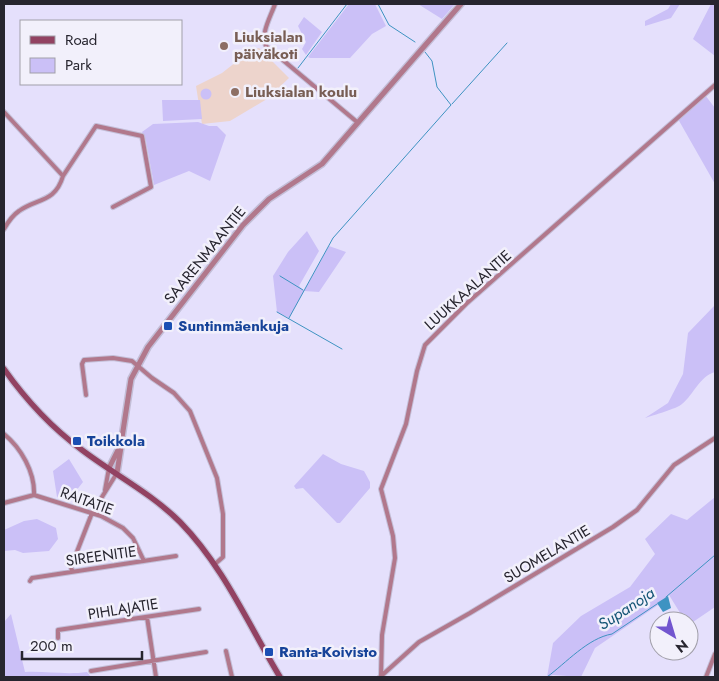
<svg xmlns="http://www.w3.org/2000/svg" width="719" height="681" font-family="Jost,sans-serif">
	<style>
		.education { fill: #edd4cc }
		.green { fill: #cbc0f7 }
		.water { fill: #3e93c2 }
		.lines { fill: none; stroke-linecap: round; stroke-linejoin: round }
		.stream { stroke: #3e93c2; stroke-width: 1 }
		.minor-casing { stroke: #c3bed7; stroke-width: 6 }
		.tertiary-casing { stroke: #c3bed7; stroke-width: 8 }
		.secondary-casing { stroke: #c3bed7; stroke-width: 8 }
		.minor { stroke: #b1788c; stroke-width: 4 }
		.tertiary { stroke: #b1788c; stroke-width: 5 }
		.secondary { stroke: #924262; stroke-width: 5.5 }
		.education-dot { fill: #8d6e63; stroke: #f2f0fb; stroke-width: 2 }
		.transit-dot { fill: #1a4fb4; stroke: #f2f0fb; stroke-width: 2 }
		.labels { text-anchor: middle; stroke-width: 5; stroke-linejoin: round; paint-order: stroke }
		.education-label { font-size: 15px; font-weight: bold; fill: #785e54; stroke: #f2f0fb; text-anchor: start }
		.street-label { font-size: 15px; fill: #27252f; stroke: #f2f0fb }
		.transit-label { font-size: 15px; font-weight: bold; fill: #164399; stroke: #f2f0fb; text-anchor: start }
		.water-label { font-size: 16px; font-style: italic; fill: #135475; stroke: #f2f0fb }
	</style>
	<rect width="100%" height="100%" fill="#e5e0fc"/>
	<path class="education" d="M 259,48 L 289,78 L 267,99 L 230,121 L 202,124 L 196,86 L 222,73 L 250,51 Z"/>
	<path class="green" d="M 349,4 L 375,4 L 386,26 L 372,34 L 350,58 L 310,58 L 308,57 Z
		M 418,4 L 455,4 L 442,19 Z
		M 671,4 L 680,4 L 671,18 L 645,26 L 645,21 L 668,9 Z
		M 711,4 L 715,4 L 715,56 L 693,39 Z
		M 304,17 L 322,32 L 306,55 L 302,49 L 306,42 L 298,26 Z
		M200.5 94a5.5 5.5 0 1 1 11 0a5.5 5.5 0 1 1-11 0Z
		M 705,95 L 715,108 L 715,184 L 678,119 Z
		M 162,100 L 200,100 L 202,119 L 163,121 Z
		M 198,122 L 209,126 L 217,126 L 226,135 L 210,181 L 189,171 L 154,185 L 146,141 L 142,132 L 153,124 Z
		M 307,231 L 319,251 L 299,286 L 304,291 L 329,246 L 346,252 L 319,292 L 304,291 L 289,318 L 277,312 L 273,276 L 288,252 Z
		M 715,305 L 715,372 C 699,377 695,393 682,404 C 676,409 654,415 645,418 L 668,403 L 683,374 L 688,333 Z
		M 323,454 L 341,464 L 364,471 L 370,482 L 370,488 L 340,523 L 337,523 L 303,488 L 296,489 L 294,486 Z
		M 69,459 L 83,482 L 68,501 L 57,497 L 53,471 Z
		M 715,497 L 715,607 L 693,622 L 682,616 L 669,595 L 658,605 L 595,648 L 581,677 L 553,675 L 547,677 L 553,643 L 581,616 L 630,587 L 655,554 L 645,539 L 671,514 L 687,520 Z
		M 37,519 L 56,528 L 58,539 L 49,551 L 23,553 L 15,550 L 4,551 L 4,530 L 24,521 Z
		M 11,614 L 25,672 C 46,671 66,675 87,672 L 91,677 L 4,677 L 4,622 Z"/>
	<path class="water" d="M 668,596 L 671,608 L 663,612 L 657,603 Z"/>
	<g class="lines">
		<path class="stream" d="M 378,4 L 389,25 L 415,42
			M 298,68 L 347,4
			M 452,104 L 507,43
			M 280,276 L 303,290
			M 277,312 L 342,349
			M 289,318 L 333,238 L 451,105 L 437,87 L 432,61 L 425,52
			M 666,597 L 715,555
			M 547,677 C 566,663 588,638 612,634 L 657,604"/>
		<g class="minor-casing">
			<path id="minor" d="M 275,4 C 271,16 260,34 266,46 L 357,122
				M 4,112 L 63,176 C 55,203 37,198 19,211 C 13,215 8,222 4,229
				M 63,176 L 96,126 L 142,136 L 151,187 L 113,207
				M 86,395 L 82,364 L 84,360 L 113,358 L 132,361 L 152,378 L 174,393 L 190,411 L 217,478 L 223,514 L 223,557 L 215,564
				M 4,434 C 21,448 35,472 34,495
				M 105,490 L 109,468
				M 4,503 L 34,495 L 101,516 L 123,528 L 133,538 L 144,561
				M 72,571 L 71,567 L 92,513 L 117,473
				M 30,581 L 32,578 L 176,556
				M 147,617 L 156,677
				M 58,638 L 58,630 L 199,609
				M 226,651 L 232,677
				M 91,671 L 206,652
				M 381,676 L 382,635 L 395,558 L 393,536 L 381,489 L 406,424 L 417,371 L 425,345 L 467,303 L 715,85
				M 380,677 L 419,642 L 470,613 L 613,527 L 637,510 L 674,465 L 715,438
				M 706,677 L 715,654"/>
		</g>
		<g class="tertiary-casing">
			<path id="tertiary" d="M 109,468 L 121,444 L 131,379 L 148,347 L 243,225 L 269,199 L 322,164 L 461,4
				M 117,473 L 121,447"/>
		</g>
		<g class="secondary-casing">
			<path id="secondary" d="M 4,369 C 26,400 52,428 82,450 C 115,475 151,493 180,522 C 224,567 248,624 280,677"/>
		</g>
		<use href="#minor" class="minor"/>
		<use href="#tertiary" class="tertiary"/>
		<use href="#secondary" class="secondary"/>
	</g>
	<g class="education-dot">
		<circle cx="224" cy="46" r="5"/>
		<circle cx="235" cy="92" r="5"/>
	</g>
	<g class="transit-dot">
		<rect x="163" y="321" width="10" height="10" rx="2.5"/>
		<rect x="72" y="436" width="10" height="10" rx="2.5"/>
		<rect x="264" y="647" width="10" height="10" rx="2.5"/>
	</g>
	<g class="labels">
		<g class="education-label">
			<text x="234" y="42">Liuksialan<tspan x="234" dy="17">päiväkoti</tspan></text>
			<text x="245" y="97">Liuksialan koulu</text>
		</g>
		<g class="street-label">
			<text transform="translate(205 255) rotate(-51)" y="5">SAARENMAANTIE</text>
			<text transform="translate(468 290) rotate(-42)" y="5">LUUKKAALANTIE</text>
			<text transform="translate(87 501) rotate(20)" y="5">RAITATIE</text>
			<text transform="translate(547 554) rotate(-31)" y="5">SUOMELANTIE</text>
			<text transform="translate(101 556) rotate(-8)" y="5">SIREENITIE</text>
			<text transform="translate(123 609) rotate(-9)" y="5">PIHLAJATIE</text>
		</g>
		<g class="transit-label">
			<text x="178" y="331">Suntinmäenkuja</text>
			<text x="87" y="446">Toikkola</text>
			<text x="279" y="657">Ranta-Koivisto</text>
		</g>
		<g class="water-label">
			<text transform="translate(626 608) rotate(-33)" y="6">Supanoja</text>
		</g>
	</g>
	<rect width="719" height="681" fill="none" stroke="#27252f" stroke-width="10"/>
	<rect x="20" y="20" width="162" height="65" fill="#f2f0fb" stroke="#a19fa9"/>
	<rect x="30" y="36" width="25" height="8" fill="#924262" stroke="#a19fa9"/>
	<text x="65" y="45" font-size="15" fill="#27252f">Road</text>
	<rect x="30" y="58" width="25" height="15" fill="#cbc0f7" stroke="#a19fa9"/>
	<text x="65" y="70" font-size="15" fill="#27252f">Park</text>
	<g transform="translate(674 636) rotate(142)"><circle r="24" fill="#f2f0fb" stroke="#a19fa9"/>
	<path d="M0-4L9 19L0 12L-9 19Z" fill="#7255cf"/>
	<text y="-8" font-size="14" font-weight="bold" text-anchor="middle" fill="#27252f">N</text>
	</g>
	<path d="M22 651v8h120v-8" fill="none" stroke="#27252f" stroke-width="2.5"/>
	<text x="30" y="651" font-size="15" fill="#27252f" stroke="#f2f0fb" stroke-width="4" paint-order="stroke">200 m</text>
</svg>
